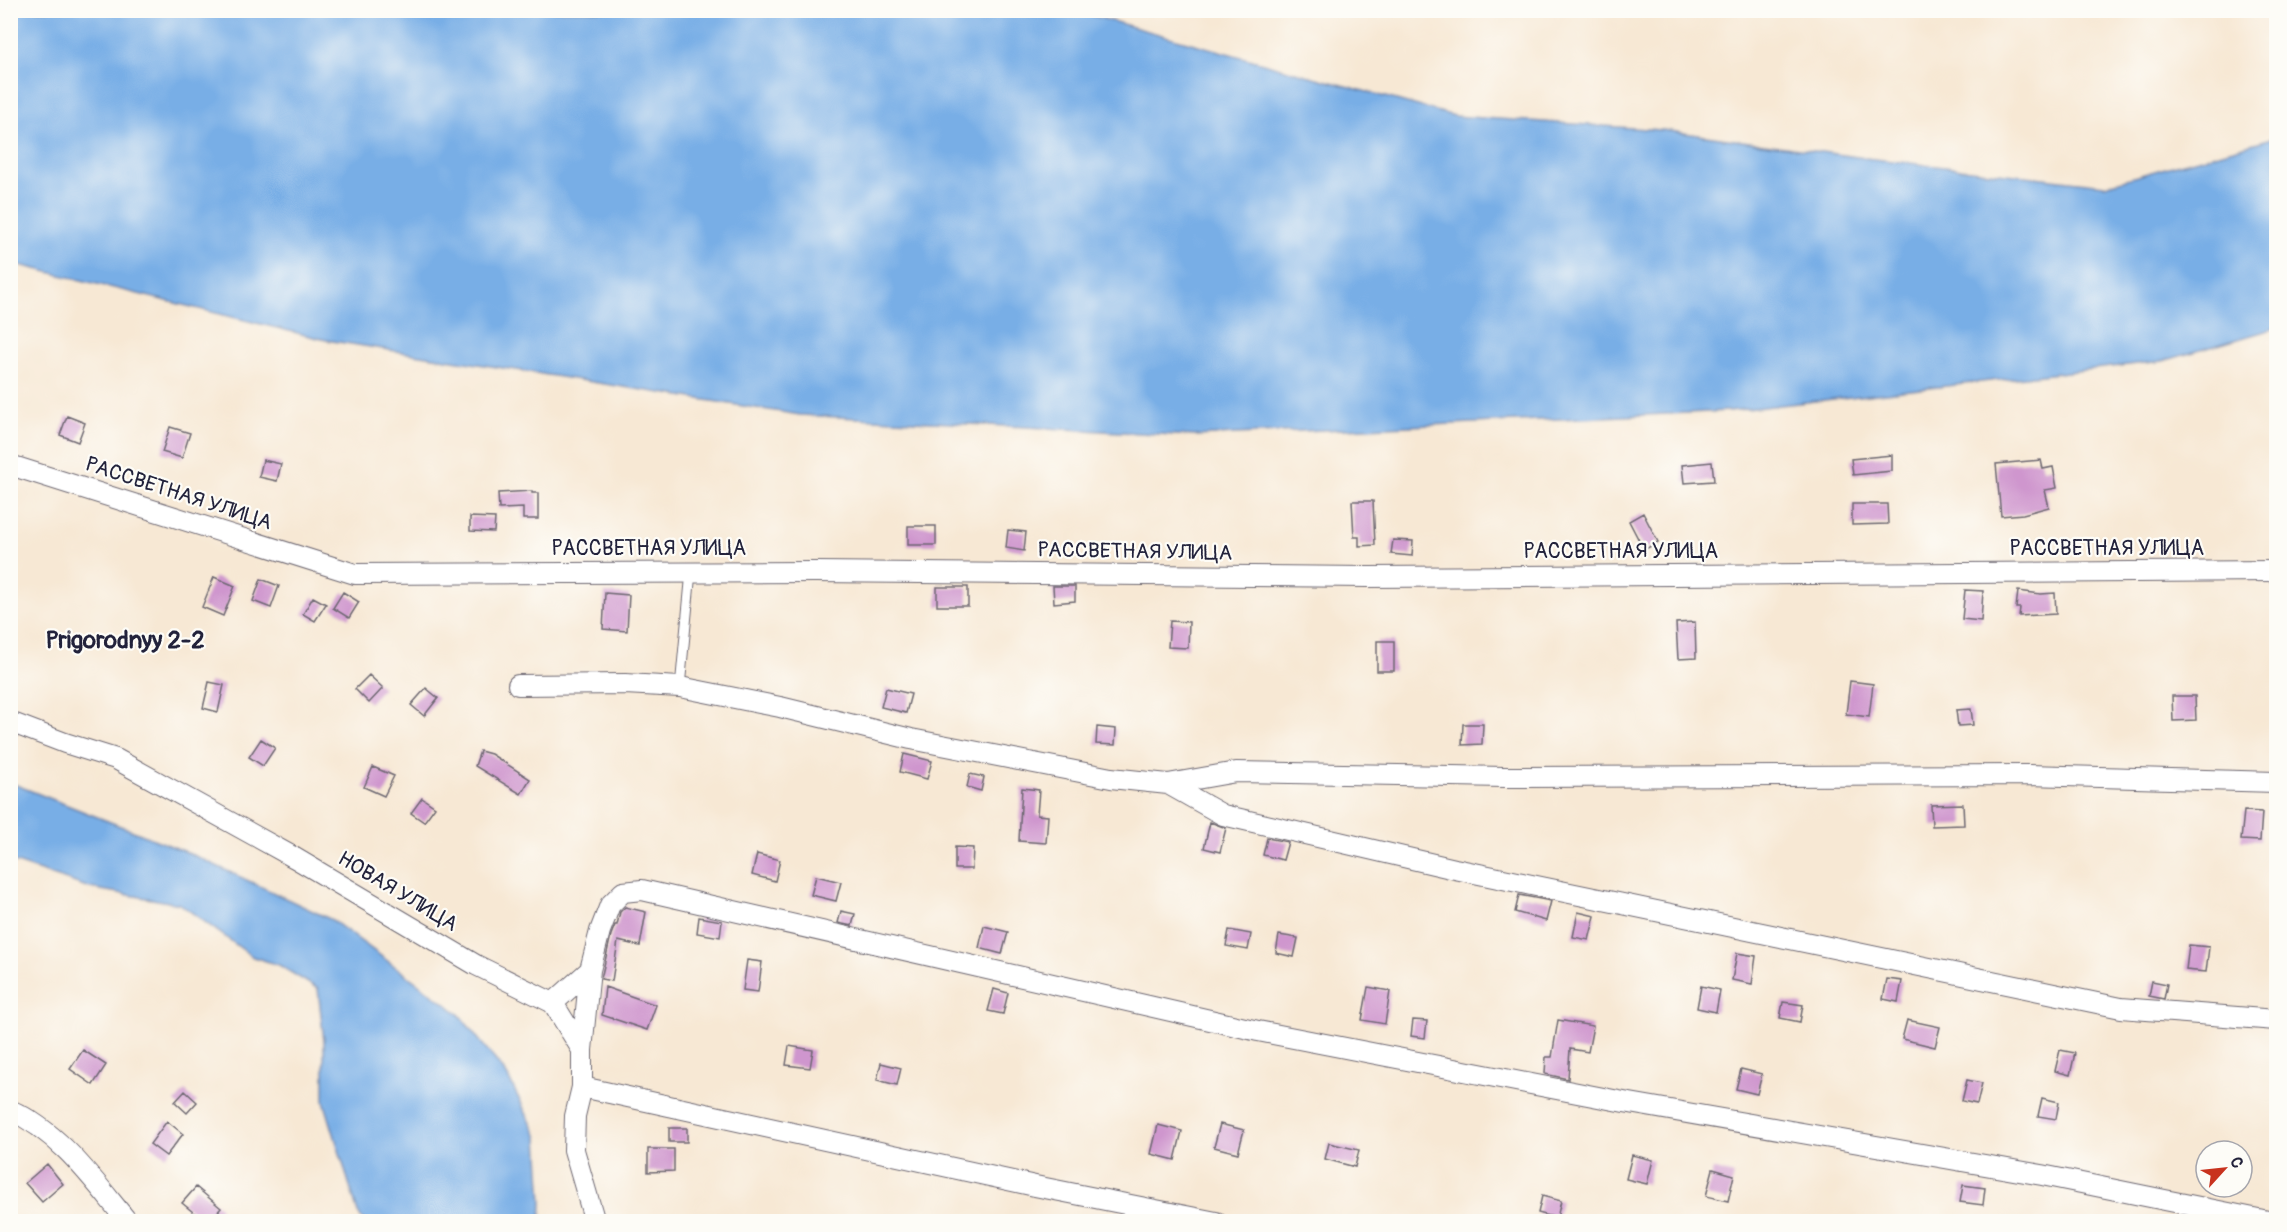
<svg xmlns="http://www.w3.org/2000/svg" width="2287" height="1232" font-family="Pangolin,sans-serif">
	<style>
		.water { fill: #78aee6; stroke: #4d6890; stroke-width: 1.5 }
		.building { fill: #cf96ce }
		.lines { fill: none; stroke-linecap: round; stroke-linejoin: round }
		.lane-casing { stroke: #6d6771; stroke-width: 11 }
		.street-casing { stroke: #6d6771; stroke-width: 22 }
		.lane { stroke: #fff; stroke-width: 9 }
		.street { stroke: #fff; stroke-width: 20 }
		.labels { text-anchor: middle; stroke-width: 4.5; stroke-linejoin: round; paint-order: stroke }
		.street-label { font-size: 21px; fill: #22223b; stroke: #fdfcf7 }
		.quarter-label { font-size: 24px; font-weight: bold; fill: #22223b; stroke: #fdfcf7 }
	</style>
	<rect width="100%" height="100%" fill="#fdfcf7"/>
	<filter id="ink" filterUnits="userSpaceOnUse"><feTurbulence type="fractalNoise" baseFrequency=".0167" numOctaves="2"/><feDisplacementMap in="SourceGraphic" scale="12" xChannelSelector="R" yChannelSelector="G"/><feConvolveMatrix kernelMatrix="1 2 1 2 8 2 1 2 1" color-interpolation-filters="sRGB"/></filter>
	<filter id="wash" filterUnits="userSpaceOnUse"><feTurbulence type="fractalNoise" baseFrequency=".008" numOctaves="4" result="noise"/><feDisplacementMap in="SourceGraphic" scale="24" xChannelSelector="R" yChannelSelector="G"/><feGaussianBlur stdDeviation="1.35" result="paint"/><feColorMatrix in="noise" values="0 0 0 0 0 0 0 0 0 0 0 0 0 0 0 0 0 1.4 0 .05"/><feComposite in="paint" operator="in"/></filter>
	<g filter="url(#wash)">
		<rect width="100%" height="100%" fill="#f7e8d4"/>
		<path class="water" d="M 11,10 L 1076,11 L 1454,116 L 1662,130 L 1865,158 L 2105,185 L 2276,137 L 2276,328 L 2163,361 L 1729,411 L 1195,436 L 800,415 L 326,340 L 11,263 Z
			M 11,783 L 189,853 L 332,920 L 458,1013 L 507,1075 L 538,1137 L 542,1203 L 541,1221 L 364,1221 L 358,1213 L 324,1101 L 324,1041 L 318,989 L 279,965 L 253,957 L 180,904 L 90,888 L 11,861 Z"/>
		<g id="blocks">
			<path class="building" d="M 67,416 L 85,423 L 78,442 L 60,435 Z
				M 170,427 L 190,433 L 182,458 L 162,452 Z
				M 1892,455 L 1892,471 L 1853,475 L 1851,459 Z
				M 263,460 L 281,464 L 277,481 L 259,477 Z
				M 2041,460 L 2043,469 L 2053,467 L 2057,488 L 2045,490 L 2049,507 L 2023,514 L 2001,516 L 1996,464 Z
				M 1712,462 L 1714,481 L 1684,483 L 1682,465 Z
				M 532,491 L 532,493 L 538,493 L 538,519 L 523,519 L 523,508 L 499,509 L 498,493 Z
				M 1352,501 L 1373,501 L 1375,545 L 1359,546 L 1359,537 L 1354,537 Z
				M 1852,504 L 1887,504 L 1888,524 L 1852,525 Z
				M 1643,513 L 1658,542 L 1644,550 L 1629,521 Z
				M 470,517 L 495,518 L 494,532 L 470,531 Z
				M 908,526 L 936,526 L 936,545 L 908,545 Z
				M 1008,530 L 1026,532 L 1024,551 L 1006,548 Z
				M 1393,540 L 1413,541 L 1412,556 L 1391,554 Z
				M 214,577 L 235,586 L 223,616 L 202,607 Z
				M 261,579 L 279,586 L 271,608 L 253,601 Z
				M 1053,586 L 1075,586 L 1075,601 L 1054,603 Z
				M 937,587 L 968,587 L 968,606 L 937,606 Z
				M 1965,590 L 1983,591 L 1981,621 L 1962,619 Z
				M 2018,591 L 2041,594 L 2055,593 L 2056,614 L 2019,616 L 2020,608 L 2016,608 Z
				M 343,592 L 359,602 L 349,618 L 333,608 Z
				M 605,593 L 629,595 L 627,631 L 603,629 Z
				M 313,597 L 326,604 L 315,621 L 303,614 Z
				M 1170,621 L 1189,622 L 1188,648 L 1168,647 Z
				M 1695,622 L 1696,658 L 1678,659 L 1676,623 Z
				M 1377,641 L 1394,641 L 1394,671 L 1377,671 Z
				M 369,675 L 383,688 L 369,703 L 355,689 Z
				M 1850,681 L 1873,684 L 1869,717 L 1846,714 Z
				M 209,682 L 224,685 L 218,712 L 203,708 Z
				M 426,688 L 438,698 L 424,716 L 411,705 Z
				M 886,688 L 911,694 L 906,713 L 881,707 Z
				M 2172,696 L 2195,696 L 2196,720 L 2173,721 Z
				M 1971,709 L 1973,725 L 1958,726 L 1956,710 Z
				M 1463,724 L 1483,724 L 1482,744 L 1462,745 Z
				M 1097,727 L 1116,729 L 1115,745 L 1096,744 Z
				M 261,739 L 275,748 L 263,766 L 249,757 Z
				M 480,751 L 491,754 L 530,779 L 521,794 L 475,766 Z
				M 904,754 L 932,761 L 927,779 L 900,772 Z
				M 373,767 L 394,776 L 384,796 L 364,787 Z
				M 970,774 L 984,777 L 981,791 L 967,787 Z
				M 1022,788 L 1039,790 L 1037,815 L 1048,816 L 1046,843 L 1019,841 Z
				M 422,798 L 435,807 L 424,822 L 411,813 Z
				M 1963,804 L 1964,825 L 1932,826 L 1931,805 Z
				M 2244,811 L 2262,812 L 2260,841 L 2241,840 Z
				M 1210,822 L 1226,828 L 1220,852 L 1204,848 Z
				M 1267,838 L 1288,842 L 1283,860 L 1263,855 Z
				M 955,847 L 973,848 L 972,869 L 955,869 Z
				M 757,854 L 780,860 L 775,881 L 752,875 Z
				M 816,876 L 841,882 L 836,901 L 811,895 Z
				M 1519,895 L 1551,901 L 1546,921 L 1515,912 Z
				M 625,907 L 646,912 L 640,946 L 618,941 L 612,981 L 601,979 L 611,935 L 615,925 L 617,925 L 620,912 Z
				M 841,911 L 855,914 L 852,926 L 838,923 Z
				M 1578,912 L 1595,916 L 1589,940 L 1573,937 Z
				M 699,917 L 722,921 L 720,937 L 697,933 Z
				M 984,926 L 1008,932 L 1002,954 L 979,948 Z
				M 1229,930 L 1251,934 L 1248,950 L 1226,946 Z
				M 1279,935 L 1298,938 L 1294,957 L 1276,953 Z
				M 2189,945 L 2209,947 L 2206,972 L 2186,970 Z
				M 1737,953 L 1756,956 L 1752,984 L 1732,980 Z
				M 747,960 L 762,962 L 758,992 L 743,990 Z
				M 1887,979 L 1902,981 L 1898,1002 L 1883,999 Z
				M 2152,981 L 2167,984 L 2164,999 L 2149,996 Z
				M 1701,986 L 1720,990 L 1716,1012 L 1697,1008 Z
				M 605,987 L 656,1005 L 647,1030 L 602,1015 Z
				M 1368,987 L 1390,991 L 1385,1024 L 1362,1020 Z
				M 994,989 L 1008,993 L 1003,1014 L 988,1011 Z
				M 1783,1002 L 1803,1005 L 1800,1022 L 1780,1018 Z
				M 1413,1020 L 1427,1021 L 1425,1038 L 1411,1036 Z
				M 1558,1020 L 1593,1026 L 1588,1052 L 1570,1049 L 1568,1079 L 1545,1074 L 1546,1057 L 1552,1057 Z
				M 1907,1020 L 1940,1027 L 1935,1047 L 1902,1039 Z
				M 789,1046 L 813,1050 L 810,1068 L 786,1065 Z
				M 83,1050 L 106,1065 L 93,1085 L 70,1069 Z
				M 2060,1050 L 2075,1053 L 2070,1075 L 2055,1071 Z
				M 881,1063 L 901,1068 L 897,1085 L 877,1080 Z
				M 1741,1069 L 1762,1074 L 1757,1094 L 1736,1089 Z
				M 1967,1080 L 1982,1083 L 1977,1104 L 1962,1101 Z
				M 185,1091 L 197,1102 L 187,1113 L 175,1102 Z
				M 2042,1098 L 2059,1102 L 2056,1119 L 2038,1116 Z
				M 167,1121 L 183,1134 L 166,1156 L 150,1144 Z
				M 1220,1124 L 1244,1130 L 1238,1153 L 1214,1147 Z
				M 1158,1125 L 1182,1131 L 1175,1160 L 1151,1154 Z
				M 669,1128 L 687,1128 L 687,1142 L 669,1142 Z
				M 1329,1143 L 1359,1150 L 1355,1167 L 1325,1159 Z
				M 648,1149 L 674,1149 L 674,1171 L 648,1172 Z
				M 1632,1155 L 1653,1160 L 1647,1184 L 1626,1179 Z
				M 47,1164 L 63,1184 L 42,1202 L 25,1183 Z
				M 1713,1169 L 1734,1175 L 1728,1201 L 1706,1196 Z
				M 1963,1185 L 1985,1188 L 1983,1205 L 1960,1202 Z
				M 196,1187 L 221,1208 L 210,1221 L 204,1221 L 182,1203 Z
				M 1542,1196 L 1561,1201 L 1557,1218 L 1538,1213 Z"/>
		</g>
	</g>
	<g filter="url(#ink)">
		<use href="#blocks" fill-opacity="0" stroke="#6d6771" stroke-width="1.5"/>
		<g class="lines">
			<g class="lane-casing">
				<path id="lane" d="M 680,687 L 691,572"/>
			</g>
			<g class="street-casing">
				<path id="street" d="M 10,465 L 355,574 L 816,572 L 1368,577 L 2276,571
					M 518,685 L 625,684 L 680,687 L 780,707 L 911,739 L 1111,778 L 1168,784 L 1236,772 L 1505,777 L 2029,775 L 2276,782
					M 10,722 L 65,743 L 116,759 L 295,858 L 476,965 L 553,1003 L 582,1050 L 582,1087 L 575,1116 L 574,1150 L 595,1222
					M 1168,784 L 1223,815 L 1455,869 L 2121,1008 L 2276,1020
					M 553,1003 L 590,970 L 600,931 L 610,905 L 623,892 L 642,890 L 1258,1031 L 1624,1102 L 2042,1175 L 2273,1222
					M 582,1050 L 590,970
					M 582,1087 L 1035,1186 L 1216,1222
					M 10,1110 C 60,1132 94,1181 128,1222"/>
			</g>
			<use href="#lane" class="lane"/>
			<use href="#street" class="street"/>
		</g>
	</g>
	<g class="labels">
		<g class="street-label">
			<text transform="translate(179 493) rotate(18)" y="7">РАССВЕТНАЯ УЛИЦА</text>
			<text x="649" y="555">РАССВЕТНАЯ УЛИЦА</text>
			<text x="2107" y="555">РАССВЕТНАЯ УЛИЦА</text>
			<text transform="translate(1135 551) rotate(1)" y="7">РАССВЕТНАЯ УЛИЦА</text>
			<text x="1621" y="558">РАССВЕТНАЯ УЛИЦА</text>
			<text transform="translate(398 891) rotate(31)" y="7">НОВАЯ УЛИЦА</text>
		</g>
		<g class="quarter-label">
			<text x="125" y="648">Prigorodnyy 2-2</text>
		</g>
	</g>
	<rect width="2287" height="1232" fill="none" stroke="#fdfcf7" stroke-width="36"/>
	<g transform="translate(2224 1169) rotate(63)"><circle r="28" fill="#fdfcf7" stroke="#a5a5ac" stroke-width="1.5"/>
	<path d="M0-4.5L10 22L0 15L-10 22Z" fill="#c8321e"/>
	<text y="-9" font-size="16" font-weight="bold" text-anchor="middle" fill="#22223b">С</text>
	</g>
</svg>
